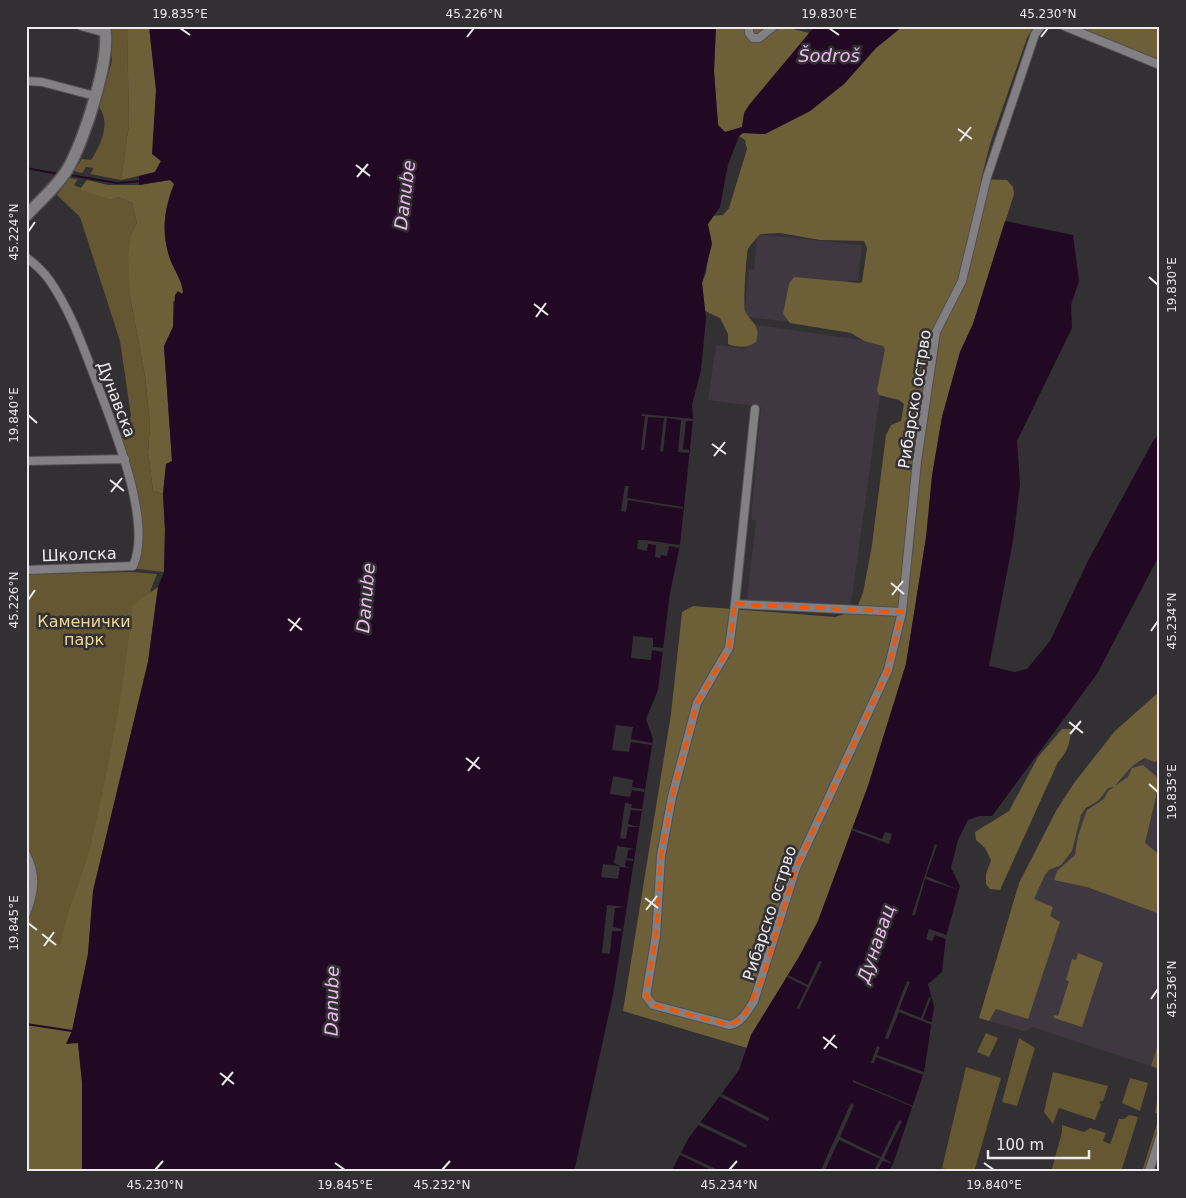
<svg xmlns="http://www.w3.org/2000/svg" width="1186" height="1198" font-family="'DejaVu Sans',sans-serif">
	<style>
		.built { fill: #403840 }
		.green { fill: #645731 }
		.forest { fill: #6d5f37 }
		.water { fill: #210923 }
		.pier { fill: #333033 }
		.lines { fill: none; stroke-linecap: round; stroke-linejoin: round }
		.stream { stroke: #210923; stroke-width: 2 }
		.street-casing { stroke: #514f51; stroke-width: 10 }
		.secondary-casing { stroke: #514f51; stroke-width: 14 }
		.street { stroke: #838083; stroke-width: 8 }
		.secondary { stroke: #838083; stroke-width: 11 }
		.marked { fill: none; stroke: #e8590c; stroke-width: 4; stroke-dasharray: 10 6; stroke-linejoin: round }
		.ticks { fill: none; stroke: #eceaec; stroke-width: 2 }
		.labels { text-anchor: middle; stroke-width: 5; stroke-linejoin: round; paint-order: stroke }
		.street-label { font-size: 16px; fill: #eceaec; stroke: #333033 }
		.park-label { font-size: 16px; fill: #efd794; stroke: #333033 }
		.water-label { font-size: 18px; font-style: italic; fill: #edbbf0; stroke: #333033 }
		.neatline { fill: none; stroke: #eceaec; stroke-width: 2 }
		.ticks-label { font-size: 12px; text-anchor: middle; fill: #eceaec }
	</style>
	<rect width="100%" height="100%" fill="#333033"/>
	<path class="built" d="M 757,234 L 862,245 L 858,281 L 848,280 L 843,327 L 744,317 L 749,269 L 754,270 Z
		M 750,324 L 903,346 L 880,395 L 850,611 L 747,600 L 756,521 L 751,519 L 761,407 L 708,400 L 716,345 L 746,349 Z
		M 1146,758 L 1158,762 L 1160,760 L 1160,1038 L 1151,1066 L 1032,1027 L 1024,1031 L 979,1018 L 1045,875 L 1049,870 L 1061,865 L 1072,851 L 1081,815 L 1123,773 Z"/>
	<path class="green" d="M 110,26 L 127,26 L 129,124 L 121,180 L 90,174 L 94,168 L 86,167 L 82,173 L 74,171 L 82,159 L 91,160 C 101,145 111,123 99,107 L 112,61 Z
		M 69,178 L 78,179 L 74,185 L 110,200 L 118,197 L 132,203 L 137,223 L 131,234 L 130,296 L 145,376 L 150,425 L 148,452 L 153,491 L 163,494 L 165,530 L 164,572 L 137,569 C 144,524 131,476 120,433 L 131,416 L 120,341 L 80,217 L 57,195 Z
		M 133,572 L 157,574 L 151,589 L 26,1172 L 26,574 Z
		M 986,1033 L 998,1038 L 989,1057 L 977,1052 Z
		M 1019,1038 L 1035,1048 L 1017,1106 L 1002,1102 Z
		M 1160,1038 L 1160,1069 L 1151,1066 Z
		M 966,1067 L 1001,1078 L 974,1172 L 957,1172 L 942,1168 Z
		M 1053,1072 L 1108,1086 L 1103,1101 L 1099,1102 L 1101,1105 L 1095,1120 L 1059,1108 L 1053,1124 L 1044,1112 Z
		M 1130,1078 L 1148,1083 L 1140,1111 L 1122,1103 Z
		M 1160,1084 L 1160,1128 L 1146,1172 L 1142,1172 L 1160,1114 L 1155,1113 Z
		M 1129,1115 L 1138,1117 L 1121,1172 L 1051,1172 L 1062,1132 L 1062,1125 L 1084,1132 L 1090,1128 L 1106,1133 L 1103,1141 L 1110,1144 L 1119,1119 L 1124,1119 Z"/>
	<path class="forest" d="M 127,26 L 149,26 L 156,90 L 153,154 L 161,161 L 155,172 L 121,180 L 129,124 Z
		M 716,26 L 781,26 L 809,33 L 744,118 L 742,127 L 725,132 L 718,125 L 714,71 Z
		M 903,26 L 1034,26 L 1027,38 L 991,141 L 981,179 L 1007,180 L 1013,187 L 1014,194 L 973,324 L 960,352 L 942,417 L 932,476 L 927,533 L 906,664 L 868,786 L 818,921 L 799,957 L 751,1035 L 747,1048 L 623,1011 L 671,714 L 682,612 L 693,606 L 835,617 L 856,610 L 863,593 L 872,545 L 886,435 L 891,425 L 901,421 L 904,404 L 899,400 L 879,395 L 877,390 L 885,349 L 883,346 L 864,341 L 851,333 L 790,323 L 783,314 L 789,284 L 794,277 L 859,283 L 862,282 L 867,248 L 864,241 L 820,240 L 780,233 L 760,234 C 756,239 751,244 748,249 C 746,254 743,308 745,311 C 752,325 761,323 756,342 C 747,348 738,348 728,344 L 728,334 L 720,318 L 705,311 L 702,283 L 706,273 L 711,238 L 707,226 L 712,216 L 723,215 L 729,208 L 747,149 L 745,140 L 739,136 L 743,133 L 765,134 L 810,111 L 844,84 L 876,48 Z
		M 1076,26 L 1160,26 L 1160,61 Z
		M 87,180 L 108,185 L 139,185 L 170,180 L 174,184 C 164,209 161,233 170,259 C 174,270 182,280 183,292 L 173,302 L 173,327 L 164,346 L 172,461 L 166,464 L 163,494 L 153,491 L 148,452 L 150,425 L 145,376 L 130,296 L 128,256 L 131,234 L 137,223 L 132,203 L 118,197 L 110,200 L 80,189 Z
		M 158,587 L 148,662 L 93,891 L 88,954 L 72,1031 L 67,1043 L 78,1042 L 82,1082 L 82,1172 L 26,1172 L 26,894 L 32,923 L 61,946 C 65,911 83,878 91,844 C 109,766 125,686 132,606 Z
		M 1160,691 L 1160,760 L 1154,762 L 1145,758 C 1131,765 1125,774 1115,786 L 1128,777 L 1132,768 L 1143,765 L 1156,776 L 1159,784 L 1145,843 L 1160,855 L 1160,914 L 1087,887 L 1054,880 L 1057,871 L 1075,855 L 1078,836 L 1087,810 L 1104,799 L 1108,791 L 1114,787 L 1108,788 L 1098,801 L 1086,808 L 1081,815 L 1072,851 L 1061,865 L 1049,870 L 1045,875 L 1034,899 L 1053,907 L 1050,916 L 1060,922 L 1028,1019 L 996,1009 L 989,1021 L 979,1018 L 1019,883 L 1056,811 L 1074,783 L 1115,731 Z
		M 1062,729 L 1071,729 C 1070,743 1068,751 1058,762 L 1000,890 L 990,889 L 986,884 L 986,874 L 991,860 L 985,848 L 976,840 L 975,832 L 1009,811 L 1038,757 Z
		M 1078,953 L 1103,963 L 1082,1027 L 1054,1018 L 1054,1015 L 1058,1016 L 1069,981 L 1066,980 L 1072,959 L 1076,960 Z"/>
	<path class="water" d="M 149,26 L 716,26 L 714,71 L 718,125 L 725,132 L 742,127 L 744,113 L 749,105 L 815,26 L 903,26 L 876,48 L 844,84 L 810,111 L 765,134 L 743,133 L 739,136 L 728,165 L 720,207 L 708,224 L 712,244 L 702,283 L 706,318 L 701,370 L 692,405 L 693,419 L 680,545 L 670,593 L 658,690 L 646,719 L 653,739 L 613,995 L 574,1172 L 82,1172 L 82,1082 L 78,1043 L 66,1044 L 72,1031 L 88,954 L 93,891 L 148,662 L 158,587 L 164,572 L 165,530 L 163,494 L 166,464 L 172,461 L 164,346 L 173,327 L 175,295 L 178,291 L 182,294 L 183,292 C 182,280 174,270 170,259 C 161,233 164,210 174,184 L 170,180 L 139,185 L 139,176 L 155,172 L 161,161 L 152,154 L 156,90 Z
		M 1005,221 L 1073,235 L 1079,281 L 1071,305 L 1072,328 L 1017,441 L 1020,484 L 1013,541 L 989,666 L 1015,672 L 1027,669 L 1050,641 L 1088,561 L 1153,441 L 1160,433 L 1160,554 L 1097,674 L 992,816 L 979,816 L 968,820 L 958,840 L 951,868 L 960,886 L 946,937 L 942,972 L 928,984 L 934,1007 L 924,1072 L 893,1164 L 888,1172 L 671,1172 L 688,1139 L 739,1070 L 751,1035 L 799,957 L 818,921 L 868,786 L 906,664 L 926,537 L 932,476 L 942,417 L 960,352 L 973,324 Z"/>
	<path class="pier" d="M 642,414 L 693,419 L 693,421 L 686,421 L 683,449 L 689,450 L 689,453 L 678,452 L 681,420 L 667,418 L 663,452 L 660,451 L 664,418 L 648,417 L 644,450 L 641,450 L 645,416 L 641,416 Z
		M 625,486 L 629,486 L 627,498 L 683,507 L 683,509 L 628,500 L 626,512 L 621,511 Z
		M 638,540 L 645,540 L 680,545 L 679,548 L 669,546 L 667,556 L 661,555 L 660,558 L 655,557 L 656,545 L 648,544 L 647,551 L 637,549 Z
		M 633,636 L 653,638 L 653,647 L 665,648 L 664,652 L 652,650 L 651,660 L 631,658 Z
		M 616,725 L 633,727 L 631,739 L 652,743 L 652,745 L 631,742 L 629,752 L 612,750 Z
		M 613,776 L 633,780 L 632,787 L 645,789 L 644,792 L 632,790 L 630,797 L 610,794 Z
		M 625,803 L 632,804 L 631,808 L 642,809 L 641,811 L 631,810 L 628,824 L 639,827 L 628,827 L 626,839 L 620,838 Z
		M 852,828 L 882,839 L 885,832 L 892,834 L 889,844 L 851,830 Z
		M 935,844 L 937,845 L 926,876 L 959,890 L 925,879 L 915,915 L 912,915 Z
		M 617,846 L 635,849 L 628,850 L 627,858 L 633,859 L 633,861 L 626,860 L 625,866 L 632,868 L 620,867 L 618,879 L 601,877 L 603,864 L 620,866 L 614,863 Z
		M 607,905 L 625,907 L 615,908 L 613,927 L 622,929 L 621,931 L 612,931 L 610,954 L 602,953 Z
		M 929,929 L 947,935 L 946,939 L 935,935 L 932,941 L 926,939 Z
		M 819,961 L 822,962 L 799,1009 L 797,1008 L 807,987 L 787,977 L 788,975 L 808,985 Z
		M 907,981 L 910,982 L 899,1009 L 921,1018 L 929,997 L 931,998 L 923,1019 L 933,1023 L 932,1025 L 899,1012 L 888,1039 L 885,1038 Z
		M 877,1046 L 880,1047 L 877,1055 L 924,1072 L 923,1075 L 876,1057 L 874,1063 L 871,1063 Z
		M 853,1080 L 913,1106 L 913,1107 L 853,1082 Z
		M 722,1094 L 769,1118 L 768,1121 L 719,1096 Z
		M 851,1103 L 854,1105 L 840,1137 L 881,1157 L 899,1120 L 902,1121 L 884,1158 L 893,1164 L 883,1161 L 876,1172 L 873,1172 L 880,1159 L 839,1140 L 824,1172 L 820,1172 Z
		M 700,1122 L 747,1145 L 746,1148 L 698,1125 Z
		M 679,1152 L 723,1172 L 715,1172 L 678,1154 Z"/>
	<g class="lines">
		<path class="stream" d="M 26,168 L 58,174
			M 70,175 L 117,183 L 142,181
			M 26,1024 L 72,1031"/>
		<g class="street-casing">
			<path id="street" d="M 81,26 L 106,33
				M 749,26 L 749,33 L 753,38 L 759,38 L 774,26
				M 1064,26 L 1160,65
				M 26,81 L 42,82 L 95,96
				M 26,257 C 35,264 44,272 50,281 C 72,313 84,350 98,386 C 114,429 153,522 133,566 L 26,570
				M 755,409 L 735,604 L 902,612
				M 26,461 L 125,459
				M 735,604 L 729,648 L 697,703 L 672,797 L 661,856 L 656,935 L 646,996 L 653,1005 L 729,1025 C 741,1024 748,1010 754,1001 L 796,868 L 888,670 L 902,612 L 917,461 L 936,332 L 962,281 L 987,177 L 1035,34 L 1041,26
				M 26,854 C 37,876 34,892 26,914
				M 1149,1172 L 1160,1137"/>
		</g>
		<g class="secondary-casing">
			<path id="secondary" d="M 26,216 C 40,200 56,188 67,170 C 83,145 113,53 104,26"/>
		</g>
		<use href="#street" class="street"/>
		<use href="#secondary" class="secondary"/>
	</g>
	<path class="marked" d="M 735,604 L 902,612 L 888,670 L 796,868 L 763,977 L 743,1018 L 729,1025 L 653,1005 L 646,996 L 656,935 L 661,856 L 672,797 L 697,703 L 729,648 Z"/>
	<path class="ticks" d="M 180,28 L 190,35M 829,28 L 839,35M 467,37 L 474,28M 1041,37 L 1048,28M 958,129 L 972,139M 960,141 L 971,127M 356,165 L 370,176M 357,177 L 368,164M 28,232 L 35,222M 1149,277 L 1158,285M 534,304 L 548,315M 536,317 L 546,303M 28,415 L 37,423M 712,444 L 726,454M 714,456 L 725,442M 110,480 L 124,491M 111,492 L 122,478M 891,583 L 904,594M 892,595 L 903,581M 28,600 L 35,590M 288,619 L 302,630M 290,631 L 300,618M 1151,631 L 1158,621M 1069,722 L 1083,733M 1070,734 L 1081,721M 466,758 L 480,769M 468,771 L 479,757M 1149,784 L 1158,792M 645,898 L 658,908M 646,910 L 657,896M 28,923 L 37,930M 42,934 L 56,945M 44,946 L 54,932M 1151,999 L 1158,989M 823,1037 L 837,1048M 824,1049 L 835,1035M 220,1073 L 234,1084M 222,1085 L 233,1072M 335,1163 L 345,1170M 984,1163 L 994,1170M 155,1170 L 163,1161M 442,1170 L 450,1161M 729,1170 L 737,1161"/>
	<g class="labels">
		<g class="street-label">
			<text transform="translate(117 399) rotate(69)" y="6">Дунавска</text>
			<text transform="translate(914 399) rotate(-81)" y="6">Рибарско острво</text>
			<text transform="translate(79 554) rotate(-2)" y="6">Школска</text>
			<text transform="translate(769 913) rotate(-72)" y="6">Рибарско острво</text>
		</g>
		<g class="park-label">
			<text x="84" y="627">Каменички<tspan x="84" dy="18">парк</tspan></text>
		</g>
		<g class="water-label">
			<text x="829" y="62">Šodroš</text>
			<text transform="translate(405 195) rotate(-83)" y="6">Danube</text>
			<text transform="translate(366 598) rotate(-85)" y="6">Danube</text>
			<text transform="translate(876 944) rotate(-71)" y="6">Дунавац</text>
			<text transform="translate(332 1001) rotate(-89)" y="6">Danube</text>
		</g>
	</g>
	<rect width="1186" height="1198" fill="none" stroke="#333033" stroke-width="55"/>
	<path d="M988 1150v8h101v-8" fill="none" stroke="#eceaec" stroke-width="2.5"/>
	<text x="996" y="1150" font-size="15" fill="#eceaec" stroke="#333033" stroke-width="4" paint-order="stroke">100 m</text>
	<rect x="28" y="28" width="1130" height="1142" class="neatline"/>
	<g class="ticks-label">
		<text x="180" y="18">19.835°E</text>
		<text x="474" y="18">45.226°N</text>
		<text x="829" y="18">19.830°E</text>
		<text x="1048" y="18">45.230°N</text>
		<text transform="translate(14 232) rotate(-90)" y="4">45.224°N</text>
		<text transform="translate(1172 285) rotate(-90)" y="4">19.830°E</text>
		<text transform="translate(14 415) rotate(-90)" y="4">19.840°E</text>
		<text transform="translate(14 600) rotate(-90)" y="4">45.226°N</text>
		<text transform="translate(1172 621) rotate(-90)" y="4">45.234°N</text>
		<text transform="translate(1172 792) rotate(-90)" y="4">19.835°E</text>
		<text transform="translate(14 923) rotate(-90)" y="4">19.845°E</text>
		<text transform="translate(1172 989) rotate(-90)" y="4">45.236°N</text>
		<text x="155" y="1189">45.230°N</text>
		<text x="345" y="1189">19.845°E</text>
		<text x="442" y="1189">45.232°N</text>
		<text x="729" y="1189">45.234°N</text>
		<text x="994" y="1189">19.840°E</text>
	</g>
</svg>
